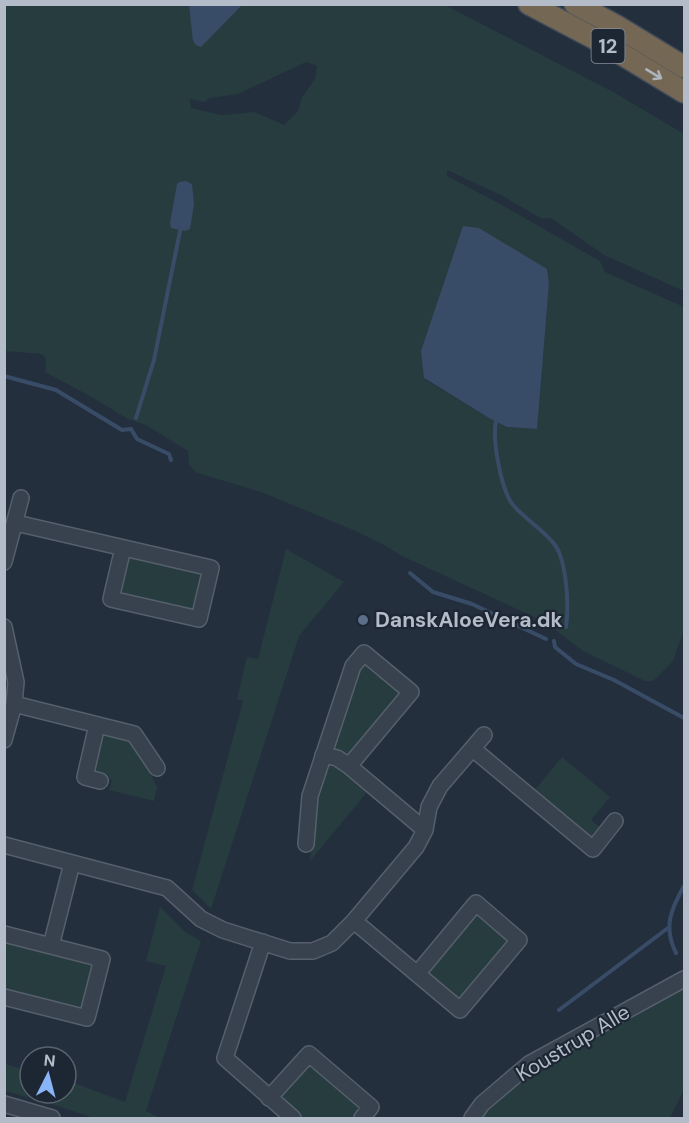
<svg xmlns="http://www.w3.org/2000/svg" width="689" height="1123" font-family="'DM Sans',sans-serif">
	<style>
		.green { fill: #263c3f; fill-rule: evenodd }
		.water { fill: #394c67 }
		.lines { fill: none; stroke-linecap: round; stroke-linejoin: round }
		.stream { stroke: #394c67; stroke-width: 4 }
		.minor-casing { stroke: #565f6c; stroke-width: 18 }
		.highway-casing { stroke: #434c59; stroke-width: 24 }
		.minor { stroke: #38414e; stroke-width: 15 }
		.highway { stroke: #746855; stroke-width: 21 }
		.oneway { stroke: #aeb4bd }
		.service-dot { fill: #5c6f8a; stroke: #1d2633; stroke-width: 2 }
		.labels { text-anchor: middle; stroke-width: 4.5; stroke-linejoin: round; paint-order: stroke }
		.shield { fill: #1d2633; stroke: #878f9c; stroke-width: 1.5 }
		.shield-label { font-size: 20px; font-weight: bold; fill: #b4bcc9 }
		.poi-label { font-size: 21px; font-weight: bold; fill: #b4bcc9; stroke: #1d2633; text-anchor: start }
		.street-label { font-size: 21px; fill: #b4bcc9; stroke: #1d2633 }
	</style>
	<rect width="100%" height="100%" fill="#242f3e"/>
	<path class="green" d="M 4,5 L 445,5 L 615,93 L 684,134 L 684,291 L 604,255 L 551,218 L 542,219 L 503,196 L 447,170 L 447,176 L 502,205 L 600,261 L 605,272 L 684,307 L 684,630 L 673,661 L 653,681 L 645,681 L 583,651 L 545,622 L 402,556 L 384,545 L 351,529 L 261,492 L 195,472 L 189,464 L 188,451 L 146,425 L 128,419 L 90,396 L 45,372 L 46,359 L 42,354 L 5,351 ZM 306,62 L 317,66 L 315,79 L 302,97 L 298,111 L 284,125 L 255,112 L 221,115 L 191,108 L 190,99 L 204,102 L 210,98 L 238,94 ZM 547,269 L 549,283 L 536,429 L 507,427 L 489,418 L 424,379 Z
		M 286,549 L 344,582 L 299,636 L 211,909 L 192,890 L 243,701 L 237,699 L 247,657 L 258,659 Z
		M 126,553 L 204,571 L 194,614 L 115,596 Z
		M 364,660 L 404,693 L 348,762 L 332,748 Z
		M 100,731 L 133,739 L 157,787 L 154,801 L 109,790 L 112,780 L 89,774 Z
		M 562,757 L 610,797 L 591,820 L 604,831 L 594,842 L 533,792 Z
		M 329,760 L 367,792 L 310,861 L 315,797 Z
		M 160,907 L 185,932 L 201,941 L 146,1111 L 160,1118 L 94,1118 L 55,1105 L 5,1091 L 5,1064 L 30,1071 L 30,1093 L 66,1093 L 66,1080 L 125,1102 L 166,966 L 146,961 Z
		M 476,910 L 512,939 L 459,1003 L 423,973 Z
		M 5,939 L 97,961 L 84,1013 L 5,993 Z
		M 683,985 L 684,1089 L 670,1118 L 481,1118 L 517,1083 Z
		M 309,1059 L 366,1107 L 357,1118 L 300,1118 L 276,1099 Z"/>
	<path class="water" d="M 189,5 L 189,4 L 242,5 L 201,47 L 196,45 L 193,41 Z
		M 186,181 L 192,184 L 194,204 L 190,229 L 185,231 L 171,228 L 170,223 L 177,184 L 179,182 Z
		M 463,226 L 479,228 L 547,269 L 549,283 L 537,429 L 507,427 L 489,418 L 424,378 L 421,351 Z"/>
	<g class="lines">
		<path class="stream" d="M 4,376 L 56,390 L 122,430 L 131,429
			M 136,418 L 154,360 L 180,231
			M 496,421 C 492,439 501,492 514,506 C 526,520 544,530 555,545 C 567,562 569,607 566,627
			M 131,429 L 137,439 L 169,454 L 171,460
			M 410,573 L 433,592 L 472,604 L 546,639
			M 554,641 L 555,647 L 576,664 L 614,680 L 684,718
			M 676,953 C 663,927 671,909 684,886
			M 559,1010 L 668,928"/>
		<g class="minor-casing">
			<path id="minor" d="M 16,523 L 211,568 L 199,619 L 111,599 L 123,548
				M 4,562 L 21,498
				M 4,627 L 16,682 L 14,704 L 4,740
				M 14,704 L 134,734 L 157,768
				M 97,725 L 85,777 L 100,781
				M 473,749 L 593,849 L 615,821
				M 323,755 L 337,758 L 349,766 L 425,830
				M 306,844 L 310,796 L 353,666 L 364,653 L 411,692 L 349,766
				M 4,845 L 167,888 L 201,919 L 223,930 L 290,951 L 313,951 L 332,943 L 354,921 L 416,847 L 425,830 L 429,807 L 440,786 L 484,735
				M 354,921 L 460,1010 L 519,940 L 476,903 L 417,974
				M 4,934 L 102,959 L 87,1018 L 4,997
				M 263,942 L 225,1058 L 293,1118
				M 51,946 L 72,863
				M 269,1098 L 309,1054 L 371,1107 L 362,1118
				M 4,1104 L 52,1118
				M 472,1118 L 482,1104 L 529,1064 L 684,979"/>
		</g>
		<g class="highway-casing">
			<path id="highway" d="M 529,4 L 605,44 L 684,92
				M 575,4 L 615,25 L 684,67"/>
		</g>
		<use href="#minor" class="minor"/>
		<use href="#highway" class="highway"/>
	</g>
	<defs><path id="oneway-shaft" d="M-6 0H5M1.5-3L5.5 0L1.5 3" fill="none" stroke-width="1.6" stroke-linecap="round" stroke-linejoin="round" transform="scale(1.5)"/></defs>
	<use class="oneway" href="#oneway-shaft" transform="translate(654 74) rotate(31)"/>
	<circle class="service-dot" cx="363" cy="620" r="6"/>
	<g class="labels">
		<rect class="shield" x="591.5" y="29" width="33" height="34" rx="4.5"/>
		<g class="shield-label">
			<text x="608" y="53">12</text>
		</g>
		<g class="poi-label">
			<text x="375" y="627">DanskAloeVera.dk</text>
		</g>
		<g class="street-label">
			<text transform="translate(573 1043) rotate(-31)" y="7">Koustrup Alle</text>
		</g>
	</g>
	<rect width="689" height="1123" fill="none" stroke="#b4bcc9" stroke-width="12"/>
	<g transform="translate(48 1075) rotate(6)"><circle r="28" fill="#1d2633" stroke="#59626f" stroke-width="1.5"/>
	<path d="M0-4.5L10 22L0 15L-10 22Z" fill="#8ab4f8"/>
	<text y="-9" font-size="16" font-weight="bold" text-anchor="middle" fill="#b4bcc9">N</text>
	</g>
</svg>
